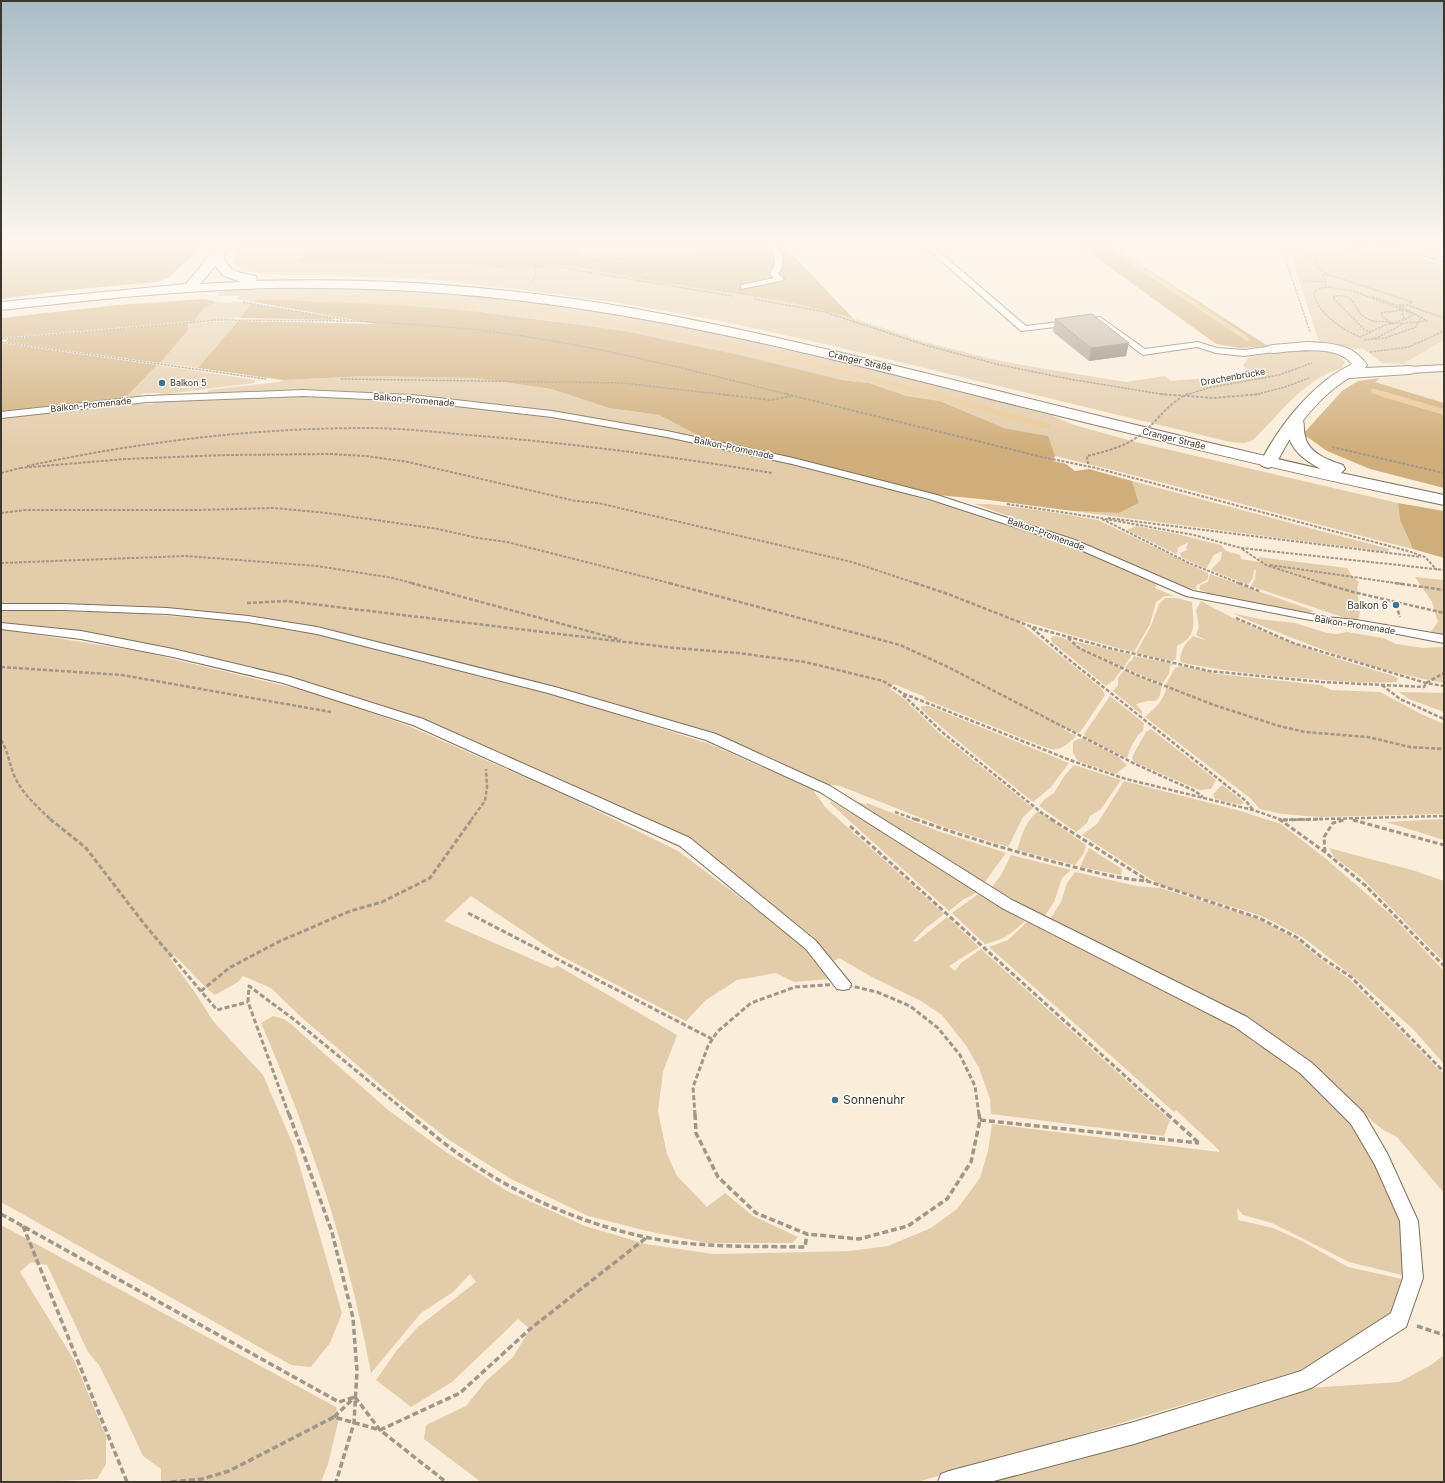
<svg xmlns="http://www.w3.org/2000/svg" width="1445" height="1483" font-family="Inter,sans-serif">
	<style>
		.built { fill: #f3e2c8 }
		.green { fill: #e3ccaa }
		.forest { fill: #d0ae7b }
		.lines { fill: none; stroke-linecap: round; stroke-linejoin: round }
		.stream-far1 { stroke: #eac793; stroke-width: 4.5 }
		.stream { stroke: #eac793; stroke-width: 5.5 }
		.lane-casing { stroke: #7b705f; stroke-width: 2 }
		.street-casing { stroke: #7b705f; stroke-width: 2 }
		.secondary-casing { stroke: #7b705f; stroke-width: 2 }
		.path-far4 { stroke: #a09789; stroke-width: 1.5; stroke-dasharray: 2.5 1; stroke-linecap: butt }
		.path-far3 { stroke: #a09789; stroke-width: 2; stroke-dasharray: 3 1.5; stroke-linecap: butt }
		.path-far2 { stroke: #a09789; stroke-width: 2.5; stroke-dasharray: 4 2; stroke-linecap: butt }
		.path-far1 { stroke: #a09789; stroke-width: 3; stroke-dasharray: 5 2.5; stroke-linecap: butt }
		.path { stroke: #a09789; stroke-width: 3.5; stroke-dasharray: 6 3; stroke-linecap: butt }
		.lane { fill: #fff; fill-rule: evenodd }
		.street { fill: #fff; fill-rule: evenodd }
		.secondary { fill: #fff; fill-rule: evenodd }
		.path-bridge-far1 { stroke: #a09789; stroke-width: 1.5; stroke-dasharray: 2.5 1; stroke-linecap: butt }
		.path-bridge { stroke: #a09789; stroke-width: 2; stroke-dasharray: 3 1.5; stroke-linecap: butt }
		.wall { fill: #a39889 }
		.shaded-wall { fill: #847c6f }
		.building { fill: #bdb19f; stroke: #847c6f }
		.poi-dot { fill: #3a758d; stroke: #fefcf8; stroke-width: 1.5 }
		.labels { text-anchor: middle; stroke-width: 3; stroke-linejoin: round; paint-order: stroke }
		.far-street-label { font-size: 9px; fill: #3c372f; stroke: #fefcf8 }
		.far-poi-label { font-size: 9px; fill: #3c372f; stroke: #fefcf8; text-anchor: start }
		.poi-label { font-size: 10px; fill: #3c372f; stroke: #fefcf8; text-anchor: end }
		.near-poi-label { font-size: 12px; fill: #3c372f; stroke: #fefcf8; text-anchor: start }
	</style>
	<rect width="100%" height="100%" fill="#faedda"/>
	<path class="built" d="M 1444,340 L 1444,403 L 1374,382 L 1380,378 L 1417,375 L 1403,364 Z"/>
	<path class="green" d="M 244,243 L 310,243 L 300,257 L 356,263 L 467,264 L 518,271 L 564,265 L 651,281 L 788,302 L 853,318 L 928,343 L 991,359 L 1034,367 L 1126,382 L 1165,376 L 1171,381 L 1251,374 L 1243,365 L 1249,357 C 1276,352 1325,338 1345,362 L 1342,368 C 1305,378 1280,414 1253,440 L 1245,443 L 1230,442 L 829,345 L 716,320 L 619,303 L 517,289 L 426,279 L 262,274 L 241,270 L 232,263 L 238,249 Z
		M 582,243 L 774,243 L 673,254 L 577,259 Z
		M 1378,244 L 1444,265 L 1444,340 L 1403,364 L 1382,363 L 1362,348 L 1354,350 L 1340,345 L 1319,342 L 1292,258 L 1297,256 L 1340,252 L 1353,256 Z
		M 307,288 C 562,288 809,349 1053,416 L 1074,425 L 1136,442 L 1398,503 L 1400,520 L 1413,549 C 1293,519 1175,484 1055,456 L 1047,436 L 1004,428 L 940,401 L 907,396 L 869,383 L 842,380 L 553,321 L 481,312 L 258,299 L 254,302 L 237,299 L 240,296 L 218,296 L 221,291 Z
		M 214,301 L 230,303 L 233,301 L 251,304 L 240,318 L 194,321 L 205,307 L 214,303 Z
		M 238,321 L 198,368 L 160,363 L 187,330 L 187,323 Z
		M 157,365 L 256,380 L 254,383 L 159,395 L 161,393 L 144,393 L 135,398 L 123,400 Z
		M 369,376 L 476,378 L 551,389 L 609,408 L 659,415 L 703,438 L 574,415 L 386,394 L 339,391 L 267,391 L 208,393 L 208,390 L 279,382 L 283,380 Z
		M 287,395 L 431,403 L 551,417 L 663,437 L 757,456 L 889,489 L 1024,528 L 1067,544 L 1157,583 L 1155,588 L 1174,596 L 1165,596 L 1156,602 L 1150,624 L 1134,652 C 1096,643 1059,631 1022,621 L 1020,623 L 1102,689 L 1105,695 L 1081,731 L 1077,733 L 1064,727 L 1063,729 L 1076,736 C 1070,742 1061,751 1052,749 C 1049,749 1046,747 1042,746 L 924,699 L 925,697 L 894,684 L 889,688 L 903,698 L 939,733 L 1033,808 L 1023,817 L 1008,847 L 944,827 L 840,786 L 820,783 L 714,735 L 552,687 L 391,645 L 321,629 L 252,616 L 189,610 L 78,605 L 1,605 L 1,418 L 133,404 L 153,404 L 156,401 Z
		M 1132,481 L 1389,549 L 1388,552 L 1073,511 L 1119,513 L 1139,503 Z
		M 975,504 L 988,504 L 1038,510 L 1098,520 L 1208,573 L 1208,579 L 1196,586 L 1197,590 L 1174,584 L 1069,538 Z
		M 1136,526 L 1177,534 L 1221,545 L 1226,551 L 1240,555 L 1241,559 L 1259,562 L 1261,561 L 1258,557 L 1347,568 L 1352,576 L 1359,582 C 1353,598 1365,606 1357,622 L 1251,586 L 1255,579 L 1256,569 L 1254,570 L 1253,578 L 1248,585 L 1211,570 L 1221,559 L 1222,552 L 1220,552 L 1214,555 L 1206,569 L 1181,557 L 1180,553 L 1187,550 L 1186,547 L 1189,542 L 1177,548 L 1178,551 L 1176,554 L 1127,530 Z
		M 1210,574 L 1314,611 L 1306,614 L 1207,594 L 1206,592 L 1201,591 L 1199,588 L 1200,585 L 1208,582 Z
		M 1415,577 L 1444,580 L 1444,635 L 1430,633 L 1438,622 L 1432,602 Z
		M 1165,598 L 1176,598 L 1192,602 C 1193,621 1199,635 1177,646 L 1176,659 L 1172,661 L 1136,653 L 1151,626 L 1159,604 Z
		M 1201,601 C 1261,635 1325,656 1391,675 L 1398,678 L 1397,682 C 1366,684 1334,681 1302,678 C 1262,675 1223,671 1183,663 L 1180,661 C 1181,649 1185,644 1193,636 L 1207,641 L 1196,635 L 1199,627 L 1196,610 Z
		M 16,610 L 132,613 L 246,622 L 314,634 L 549,693 L 710,744 L 813,790 L 826,808 L 944,914 L 925,929 L 913,941 L 916,942 L 947,917 L 979,947 L 949,966 L 955,971 L 961,963 L 981,949 L 1170,1120 L 1164,1136 L 991,1114 L 990,1099 L 979,1068 L 967,1047 L 942,1015 L 921,1001 L 872,977 L 839,958 L 834,961 L 812,936 L 746,884 L 687,840 L 418,719 L 289,677 L 177,649 L 67,630 L 1,623 L 1,611 Z
		M 1232,613 L 1259,619 L 1295,623 L 1327,633 L 1337,634 L 1347,632 L 1383,638 L 1396,644 L 1423,648 L 1444,647 L 1444,683 C 1372,671 1299,642 1232,613 Z
		M 1,629 L 143,652 L 315,693 L 409,726 L 569,797 L 678,851 L 782,929 L 814,957 L 830,979 L 794,982 L 776,973 L 737,980 L 706,1000 L 686,1021 L 559,955 L 471,896 L 444,921 L 552,968 L 558,966 L 677,1035 L 663,1072 L 658,1111 L 667,1154 L 677,1176 L 707,1207 L 725,1193 L 753,1216 L 798,1237 L 792,1243 L 707,1243 L 647,1231 L 588,1216 L 511,1179 L 449,1140 L 398,1100 L 301,1017 L 271,988 L 243,976 L 238,982 L 215,995 C 200,984 189,968 174,955 L 170,958 L 196,994 L 213,1021 L 263,1075 L 294,1147 L 342,1313 L 330,1343 L 311,1367 L 291,1365 L 1,1202 Z
		M 1053,636 L 1063,638 L 1122,669 L 1114,680 L 1106,686 L 1052,642 L 1051,638 Z
		M 1073,641 L 1132,655 L 1123,668 L 1085,649 Z
		M 1134,656 L 1174,664 L 1170,666 L 1169,674 L 1162,684 L 1125,668 L 1129,662 L 1132,660 Z
		M 1181,666 L 1219,674 L 1321,685 L 1331,690 L 1380,692 L 1421,714 L 1444,724 L 1444,814 L 1320,817 L 1282,814 L 1260,809 L 1250,798 L 1145,717 C 1154,709 1165,700 1166,687 L 1180,693 L 1166,686 L 1166,684 L 1175,668 Z
		M 1124,670 L 1162,686 L 1159,698 L 1155,701 L 1147,701 L 1136,704 L 1142,711 L 1142,715 L 1113,691 L 1118,685 L 1118,678 Z
		M 1399,692 L 1444,693 L 1444,712 L 1409,699 Z
		M 1110,696 L 1144,723 L 1143,731 L 1138,735 L 1131,747 L 1127,758 L 1086,738 L 1084,734 Z
		M 921,706 L 929,706 L 1069,763 L 1051,787 L 1033,802 L 946,731 L 921,709 Z
		M 1151,729 L 1216,780 L 1211,789 L 1199,790 L 1134,762 L 1132,757 L 1146,732 Z
		M 1078,739 L 1084,739 L 1119,757 L 1122,761 L 1127,765 L 1116,774 L 1078,761 L 1073,753 L 1073,742 Z
		M 1074,765 L 1121,780 L 1101,809 L 1090,816 L 1087,823 L 1076,832 L 1039,806 L 1045,799 L 1054,793 L 1065,775 Z
		M 1124,781 L 1237,810 L 1281,824 L 1325,858 L 1392,916 L 1444,971 L 1444,1064 L 1413,1029 L 1359,981 L 1304,938 L 1274,922 L 1259,915 L 1160,885 L 1082,835 L 1097,824 Z
		M 1222,785 L 1244,802 L 1241,805 L 1215,799 L 1213,794 Z
		M 851,799 L 866,805 L 867,803 L 938,831 L 1006,853 L 984,883 Z
		M 831,801 L 850,813 L 852,811 L 978,891 L 971,896 L 964,899 L 949,911 L 830,803 Z
		M 1038,811 L 1086,845 L 1084,853 L 1075,865 L 1017,850 C 1022,835 1025,822 1038,811 Z
		M 1444,819 L 1444,840 L 1386,822 Z
		M 1089,848 L 1122,869 L 1121,875 L 1080,867 Z
		M 1329,848 L 1412,870 L 1444,881 L 1444,962 L 1362,878 L 1334,857 Z
		M 1011,855 L 1071,870 L 1062,878 L 1054,902 L 1044,917 L 992,887 L 1001,875 Z
		M 1075,872 L 1137,886 L 1160,888 L 1256,918 L 1298,940 L 1316,956 L 1349,979 L 1444,1075 L 1444,1193 L 1397,1137 L 1382,1129 L 1360,1111 L 1312,1066 L 1050,919 L 1061,902 L 1067,883 Z
		M 981,892 L 1027,919 C 1013,932 1004,940 985,944 L 952,913 Z
		M 1029,920 L 1246,1030 L 1297,1069 L 1352,1122 L 1380,1169 L 1399,1217 L 1404,1251 L 1402,1275 L 1349,1262 L 1272,1223 L 1243,1215 L 1237,1208 L 1238,1220 L 1273,1228 L 1302,1241 L 1348,1267 L 1402,1279 L 1393,1315 L 1346,1347 L 1301,1370 L 1006,1457 L 917,1482 L 481,1482 L 424,1439 L 426,1425 L 466,1406 L 486,1381 L 513,1357 L 530,1329 L 518,1319 L 452,1382 L 411,1407 L 376,1380 L 397,1350 L 418,1327 L 476,1282 L 470,1274 L 453,1292 L 421,1313 L 371,1373 C 356,1293 335,1215 307,1139 C 293,1099 277,1061 261,1023 L 273,1016 L 284,1019 L 292,1025 L 388,1110 L 446,1152 L 507,1191 L 585,1226 L 646,1244 L 713,1254 L 850,1251 L 888,1246 L 931,1228 L 957,1209 L 980,1178 L 988,1151 L 992,1124 L 1219,1152 L 1219,1150 L 1176,1110 L 1174,1112 L 989,947 L 1008,940 Z
		M 1,1225 L 336,1407 L 339,1418 L 328,1464 L 321,1482 L 161,1482 L 161,1469 L 143,1456 L 125,1417 L 99,1365 L 88,1352 L 47,1265 L 31,1262 L 20,1272 L 74,1360 L 106,1436 L 106,1464 L 97,1479 L 38,1482 L 1,1482 Z
		M 1444,1355 L 1444,1482 L 983,1482 L 1308,1388 L 1399,1382 L 1431,1365 Z"/>
	<path class="forest" d="M 1,243 L 207,243 L 168,278 L 156,282 L 69,290 L 1,299 Z
		M 310,243 L 582,243 L 577,259 L 673,254 L 781,243 L 853,318 L 788,302 L 651,281 L 564,265 L 518,271 L 467,264 L 298,263 Z
		M 1076,243 L 1107,243 L 1268,346 L 1240,348 L 1216,344 Z
		M 204,299 L 214,301 L 214,303 L 205,307 L 194,321 L 1,338 L 1,318 L 117,305 Z
		M 258,299 L 398,305 L 481,312 L 624,331 L 739,355 L 842,380 L 869,383 L 907,396 L 940,401 L 1004,428 L 1048,436 L 1055,456 L 1053,461 L 1066,464 L 1075,471 L 1089,469 L 1132,481 L 1139,503 L 1119,513 L 1073,511 L 981,499 L 937,495 L 768,452 L 703,438 L 659,415 L 609,408 L 551,389 L 476,378 L 369,376 L 283,380 L 198,368 L 238,321 L 376,324 L 254,302 Z
		M 251,304 L 334,318 L 332,320 L 240,318 Z
		M 187,323 L 188,330 L 160,363 L 6,342 L 8,339 Z
		M 1,343 L 157,365 L 123,400 L 1,412 Z
		M 1380,378 L 1375,382 L 1444,403 L 1444,488 L 1370,469 L 1327,451 L 1303,434 L 1342,391 L 1358,381 Z
		M 1398,503 L 1444,511 L 1444,558 L 1413,549 L 1400,520 Z"/>
	<g class="lines">
		<path class="stream-far1" d="M 1104,243 L 1247,339
			M 263,297 L 357,298 L 475,306
			M 499,306 C 646,327 790,356 933,395
			M 1373,391 L 1386,395"/>
		<path class="stream" d="M 930,394 L 1047,426
			M 1383,394 L 1444,412"/>
		<g class="lane-casing">
			<path id="lane" d="M 765,243 L 772,243 L 783,255 L 782,267 L 778,274 L 784,279 L 780,281 L 741,289 L 741,285 L 774,278 L 770,274 L 774,267 L 775,255 Z
				M 921,243 L 929,243 L 1026,326 L 1100,317 L 1145,349 L 1198,342 L 1217,348 L 1244,350 L 1273,346 L 1277,349 L 1273,352 L 1244,356 L 1216,353 L 1197,347 L 1143,355 L 1098,322 L 1021,331 Z
				M 1444,365 L 1444,371 L 1409,373 L 1405,370 L 1409,367 Z
				M 303,390 L 412,395 L 552,411 L 667,431 L 793,458 L 937,495 L 1075,540 L 1193,591 L 1326,617 L 1356,620 L 1444,635 L 1444,643 L 1356,626 L 1326,623 L 1186,596 L 1067,544 L 929,499 L 792,464 L 667,437 L 552,417 L 412,401 L 303,396 L 147,402 L 1,418 L 1,412 L 147,396 Z
				M 1,604 L 63,604 L 167,608 L 248,616 L 317,627 L 555,687 L 716,734 L 830,786 L 1012,900 L 1247,1017 L 1312,1063 L 1363,1112 L 1387,1153 L 1418,1221 L 1423,1278 L 1406,1327 L 1313,1387 L 1306,1390 L 1134,1444 L 990,1482 L 938,1482 L 941,1474 L 949,1471 L 1134,1422 L 1301,1371 L 1391,1313 L 1403,1278 L 1400,1221 L 1375,1165 L 1351,1124 L 1300,1073 L 1235,1027 L 1002,908 L 820,792 L 706,740 L 548,693 L 317,634 L 248,622 L 167,614 L 63,610 L 1,610 Z
				M 1,623 L 81,631 L 173,649 L 290,677 L 423,719 L 690,838 L 816,941 L 851,984 L 849,989 L 843,990 L 837,989 L 806,949 L 680,846 L 413,725 L 283,683 L 173,657 L 81,639 L 1,629 Z"/>
		</g>
		<g class="street-casing">
			<path id="street" d="M 1307,342 C 1332,343 1353,344 1367,365 L 1365,368 L 1409,366 L 1414,367 L 1416,370 L 1414,373 L 1409,374 L 1349,378 C 1324,393 1303,418 1288,442 C 1283,450 1279,459 1274,466 L 1268,468 L 1262,466 L 1260,463 C 1276,432 1298,403 1325,381 C 1333,374 1343,369 1352,364 C 1337,344 1295,351 1273,353 L 1268,352 L 1266,349 L 1268,346 L 1273,345 Z"/>
		</g>
		<g class="secondary-casing">
			<path id="secondary" d="M 220,243 L 233,243 L 223,256 C 231,274 238,272 256,276 L 257,279 L 256,281 C 383,277 511,287 636,309 C 752,330 867,359 982,387 C 1095,415 1208,443 1321,469 C 1306,461 1291,451 1288,433 C 1287,428 1287,422 1290,418 L 1296,416 L 1302,418 C 1305,423 1303,430 1305,436 C 1308,453 1328,460 1343,465 L 1345,469 L 1341,473 L 1444,495 L 1444,505 C 1295,474 1147,438 999,401 C 842,361 684,320 523,301 C 440,291 356,287 273,288 C 182,290 91,300 1,310 L 1,302 L 186,284 ZM 215,266 L 224,276 L 241,282 L 200,284 Z"/>
		</g>
		<path class="path-far4" d="M 530,243 L 530,252 L 535,258 L 549,264 L 581,271 L 733,296
			M 1280,243 L 1310,332
			M 1383,243 L 1444,262
			M 1283,252 C 1313,253 1343,255 1371,243
			M 1307,254 L 1317,259 C 1315,268 1321,270 1328,274
			M 1432,258 L 1444,254
			M 1303,281 L 1326,282 L 1323,274 L 1330,275 L 1412,302 L 1407,305
			M 532,283 L 535,277 L 535,258
			M 1329,287 L 1353,291 L 1414,314 L 1406,319 L 1385,325 L 1360,337 C 1344,331 1314,311 1314,292 L 1321,288 Z
			M 754,299 L 825,312 L 925,345 L 996,364 L 1069,379 L 1167,395
			M 1399,305 L 1407,305 L 1444,318
			M 1388,320 L 1383,318 L 1381,313 L 1402,310 L 1404,319
			M 353,321 C 402,324 452,326 501,333 C 598,346 695,371 790,395
			M 1389,324 L 1402,323
			M 1371,333 L 1364,329 L 1333,298 L 1335,296 C 1359,294 1351,309 1366,318 C 1373,323 1383,321 1391,322
			M 1,339 L 217,320 L 353,321 L 242,302
			M 1371,339 L 1376,338 L 1405,323 L 1418,322 L 1422,317
			M 1364,340 L 1385,338 L 1416,327 L 1418,322 L 1427,321 L 1404,308 L 1371,296
			M 1,342 L 266,379
			M 1370,352 L 1409,347 L 1444,331
			M 341,379 L 623,383 L 727,395
			M 1254,395 L 1285,387 L 1309,378"/>
		<path class="path-far3" d="M 718,394 L 771,400 L 793,396
			M 786,394 L 1042,457 L 1096,468 L 1408,551 L 1425,557 L 1437,570
			M 1160,394 L 1214,398 L 1260,394
			M 1332,447 L 1444,473
			M 27,466 C 139,442 253,428 367,428 C 405,428 443,433 480,436 C 578,444 675,457 772,473
			M 20,468 L 125,459 L 226,455 L 331,454 L 366,456 L 408,462 L 576,501 L 598,503 L 852,562 L 918,584
			M 1,473 L 20,468
			M 1007,504 L 1100,518 L 1194,535 L 1241,548 L 1444,570
			M 1,513 L 26,510 L 197,510 L 274,508 L 327,513 L 438,529 L 478,538 L 507,542 L 673,584
			M 1108,518 L 1421,557
			M 1102,519 L 1189,563 L 1241,584
			M 1242,549 L 1266,565 L 1325,584
			M 1,563 L 186,556 L 317,566 L 393,578 L 415,584
			M 1270,565 L 1402,584"/>
		<path class="path-far2" d="M 411,583 L 621,640
			M 669,583 L 900,645 L 948,667 L 1133,763 L 1195,791 L 1203,797
			M 915,583 L 948,594 L 1032,627 L 1109,648 L 1209,671 L 1322,682 L 1424,687 L 1426,683 L 1444,673
			M 1239,583 L 1259,591
			M 1322,583 L 1353,592 L 1444,613
			M 1395,583 L 1444,590
			M 247,603 L 287,601 L 675,648 L 738,653 L 805,662 L 883,681 L 902,693 L 1075,762 L 1126,779 L 1253,810 L 1282,820
			M 1396,605 L 1400,617
			M 1236,618 L 1293,643 L 1426,683 L 1444,686
			M 1032,628 L 1067,658 L 1246,801 L 1253,810
			M 1068,638 L 1079,648 L 1137,675 L 1214,705 L 1279,726 L 1305,732 L 1368,737 L 1410,747 L 1444,749
			M 1,667 L 122,675 L 331,712
			M 1382,685 L 1400,699 L 1444,719
			M 903,695 L 942,732 L 1042,813 L 1053,820
			M 1,740 C 8,751 9,763 14,775 C 22,794 37,806 51,820
			M 895,812 L 917,820
			M 471,820 L 485,801 L 487,787 L 486,769
			M 1283,820 L 1444,816"/>
		<path class="path-far1" d="M 50,819 L 86,848 L 145,925 L 217,1010 L 248,1002
			M 915,819 C 962,836 1009,850 1058,863 C 1087,870 1117,879 1147,881 L 1259,918 L 1298,938 L 1321,957 L 1351,977 L 1444,1072
			M 1051,819 L 1147,880
			M 1279,819 L 1325,852 L 1366,886 L 1444,966
			M 1283,820 L 1322,819
			M 1353,820 L 1444,845
			M 850,826 L 1168,1115
			M 1325,852 L 1324,837 L 1333,823 L 1344,820
			M 468,913 L 712,1039
			M 201,991 L 229,968 L 278,942 L 350,911 L 382,902 L 430,878 L 472,819
			M 289,1115 L 248,1002 L 249,986 L 296,1021 L 410,1115
			M 695,1115 L 693,1087 L 708,1046 L 717,1032 L 751,1003 L 795,987 L 843,984 L 877,992 L 910,1006 L 938,1028 L 960,1055 L 975,1086 L 979,1115"/>
		<path class="path" d="M 289,1114 L 332,1232 L 353,1318 L 357,1371 L 354,1423 L 336,1482
			M 409,1114 C 422,1125 435,1136 449,1147 C 506,1190 575,1222 645,1237 C 697,1248 752,1246 805,1247 L 807,1234
			M 695,1114 L 696,1133 L 718,1177 L 756,1213 L 807,1234 L 859,1239 L 908,1226 L 947,1199 L 971,1162 L 980,1120 L 979,1114
			M 1167,1114 L 1199,1143
			M 980,1120 L 1199,1143
			M 1,1214 L 339,1402 L 355,1397
			M 23,1226 L 127,1482
			M 1417,1326 L 1444,1335
			M 355,1397 L 380,1430 L 446,1482
			M 334,1417 L 355,1397
			M 171,1482 L 202,1479 L 229,1471 L 334,1417 L 380,1430 L 460,1393 L 530,1329 L 646,1238"/>
		<use href="#lane" class="lane"/>
		<use href="#street" class="street"/>
		<use href="#secondary" class="secondary"/>
		<path class="path-bridge-far1" d="M 1186,395 L 1208,388 L 1279,375 L 1312,363"/>
		<path class="path-bridge" d="M 1088,464 L 1087,456 C 1107,451 1128,446 1144,432 C 1159,419 1169,402 1188,394"/>
	</g>
	<path class="wall" d="M 1055,319 L 1126,356 L 1089,361 L 1053,332 Z"/>
	<path class="shaded-wall" d="M 1129,343 L 1126,356 L 1089,361 L 1091,348 Z"/>
	<path class="building" d="M 1092,314 L 1129,343 L 1091,348 L 1055,319 Z"/>
	<linearGradient id="sky" x2="0" y2="1"><stop stop-color="#a9bcc6"/><stop offset="0.54" stop-color="#fdf7ee"/><stop offset="1" stop-color="#fdf7ee" stop-opacity="0"/></linearGradient>
	<rect width="1445" height="451" fill="url(#sky)"/>
	<g class="poi-dot">
		<circle cx="162" cy="383" r="4"/>
		<circle cx="1396" cy="605" r="4"/>
		<circle cx="835" cy="1100" r="4"/>
	</g>
	<g class="labels">
		<g class="far-street-label">
			<text transform="translate(860 361) rotate(13)" y="3">Cranger Straße</text>
			<text transform="translate(1233 377) rotate(-10)" y="3">Drachenbrücke</text>
			<text transform="translate(414 400) rotate(5)" y="3">Balkon-Promenade</text>
			<text transform="translate(91 405) rotate(-6)" y="3">Balkon-Promenade</text>
			<text transform="translate(1174 439) rotate(14)" y="3">Cranger Straße</text>
			<text transform="translate(734 448) rotate(12)" y="3">Balkon-Promenade</text>
			<text transform="translate(1046 534) rotate(20)" y="3">Balkon-Promenade</text>
			<text transform="translate(1355 625) rotate(9)" y="3">Balkon-Promenade</text>
		</g>
		<g class="far-poi-label">
			<text x="170" y="386">Balkon 5</text>
		</g>
		<g class="poi-label">
			<text x="1388" y="609">Balkon 6</text>
		</g>
		<g class="near-poi-label">
			<text x="843" y="1104">Sonnenuhr</text>
		</g>
	</g>
	<rect width="1445" height="1483" fill="none" stroke="#3c372f" stroke-width="4"/>
</svg>
